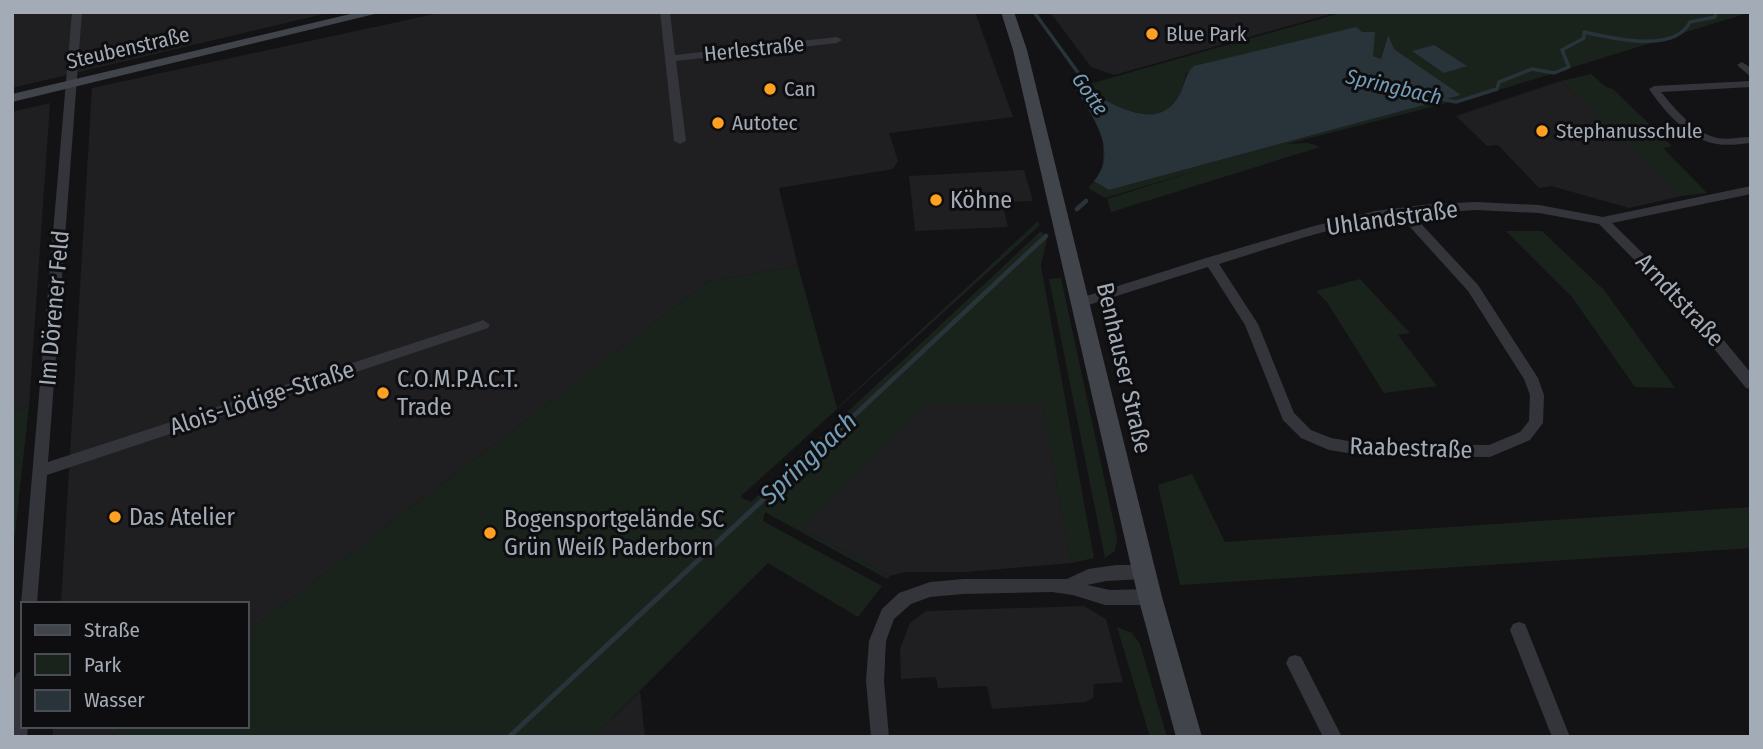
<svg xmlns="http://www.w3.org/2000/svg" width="1763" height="749" font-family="'Fira Sans Condensed',sans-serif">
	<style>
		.built { fill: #1f1f22 }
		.green { fill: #1a231b; fill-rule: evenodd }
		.water { fill: #28333a }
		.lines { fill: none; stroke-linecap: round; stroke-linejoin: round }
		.stream-far2 { stroke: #28333a; stroke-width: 3.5 }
		.stream-far1 { stroke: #28333a; stroke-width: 4.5 }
		.stream { stroke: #28333a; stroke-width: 5 }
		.street { fill: #33353a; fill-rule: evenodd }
		.secondary { fill: #41444a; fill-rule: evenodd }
		.poi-dot { fill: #ffa020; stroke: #0e0e10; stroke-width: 2.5 }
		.labels { text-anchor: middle; stroke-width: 6; stroke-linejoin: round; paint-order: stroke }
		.far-poi-label { font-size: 21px; fill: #a3abb7; stroke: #0e0e10; text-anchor: start }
		.far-street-label { font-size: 21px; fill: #a3abb7; stroke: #0e0e10 }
		.far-water-label { font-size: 21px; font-style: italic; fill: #759db6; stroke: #0e0e10 }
		.poi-label { font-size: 24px; fill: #a3abb7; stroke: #0e0e10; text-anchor: start }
		.street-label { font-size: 24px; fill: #a3abb7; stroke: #0e0e10 }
		.water-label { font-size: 26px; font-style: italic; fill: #759db6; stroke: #0e0e10 }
	</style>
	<rect width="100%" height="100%" fill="#131315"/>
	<path class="built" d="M 12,12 L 332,12 L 12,88 Z
		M 444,12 L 975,12 L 1013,117 L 889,133 L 898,161 L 893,169 L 779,188 L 798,266 L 709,281 L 247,632 L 247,604 L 61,604 L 92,88 Z
		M 1050,12 L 1338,12 L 1114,75 L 1091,67 Z
		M 1561,81 L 1682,196 L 1629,208 L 1551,186 L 1539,188 L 1498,145 L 1487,146 L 1456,116 Z
		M 50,103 L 29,406 L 12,411 L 12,112 Z
		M 1024,170 L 1033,201 L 1002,202 L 1008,227 L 915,231 L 909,176 Z
		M 1042,402 L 1071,563 L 966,572 L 905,572 L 890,576 L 802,529 L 926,405 Z
		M 1084,606 L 1106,619 L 1123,682 L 1094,684 L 1093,698 L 1085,702 L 992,709 L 987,686 L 938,688 L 936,677 L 901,679 L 900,649 L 910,623 L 926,611 Z
		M 640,691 L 645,737 L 593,737 Z
		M 53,726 L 124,726 L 110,737 L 53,737 Z"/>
	<path class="green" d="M 1344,12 L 1751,12 L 1509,87 L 1287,144 L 1308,143 L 1320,147 L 1111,212 L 1107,199 L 1205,168 L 1105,198 L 1088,188 C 1092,183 1099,177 1102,171 C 1114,144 1088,110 1075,88 ZM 1387,37 L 1394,49 L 1460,95 L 1109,190 L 1103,171 L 1103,139 L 1085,87 C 1108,102 1155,133 1178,99 C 1182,92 1184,82 1186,73 L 1373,56 L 1381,59 Z
		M 1591,74 L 1606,87 L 1613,89 L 1672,146 L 1663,148 L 1707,193 L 1681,196 L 1561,81 Z
		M 1038,221 L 1040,225 L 740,497 L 751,502 L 1041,231 L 1047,238 L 1041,266 L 1094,558 L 1071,563 L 1042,403 L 926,405 L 802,529 L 890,576 L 887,579 L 765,512 L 763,521 L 882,586 L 858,617 L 768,563 L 593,737 L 110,737 L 124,726 L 247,726 L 247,632 L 709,281 L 798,266 L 837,408 Z
		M 1506,231 L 1542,231 L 1604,290 L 1675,388 L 1635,387 L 1572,297 Z
		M 1061,278 L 1117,538 L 1115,551 L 1105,558 L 1049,279 Z
		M 1360,279 L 1410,333 L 1398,335 L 1437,386 L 1384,393 L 1327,302 L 1316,291 Z
		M 29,406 L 12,560 L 12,411 Z
		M 1192,474 L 1225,542 L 1751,507 L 1751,548 L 1180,585 L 1158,485 Z
		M 1117,627 L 1132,633 L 1140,644 L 1167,737 L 1150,737 Z"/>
	<path class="water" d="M 1356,27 L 1362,32 L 1375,32 L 1373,56 L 1381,59 L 1388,35 L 1394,49 L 1461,95 L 1109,190 L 1094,181 C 1119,151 1093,117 1076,90 L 1084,87 C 1108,102 1155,133 1177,99 C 1185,88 1183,76 1194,66 Z
		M 1434,45 L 1467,66 L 1444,73 L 1412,51 Z"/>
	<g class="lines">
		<path class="stream-far2" d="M 1034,12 L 1095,96
			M 1441,99 L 1456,102 L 1497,89 L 1499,82 L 1532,69 L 1554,73 L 1569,67 L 1562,50 L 1584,38 L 1584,32 C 1612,38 1674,54 1690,22 L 1715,17 L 1716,12"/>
		<path class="stream-far1" d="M 1077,209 L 1086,201
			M 828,440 L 1046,236"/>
		<path class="stream" d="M 509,737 L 829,438"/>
		<path class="street" d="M 72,12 L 82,12 L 48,462 L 478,322 L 483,320 L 490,325 L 488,328 L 47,475 L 37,604 L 23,604 L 23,609 L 21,604 Z
			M 660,12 L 670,12 L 675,55 L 837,37 L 842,40 L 837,43 L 676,61 L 686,141 L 680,144 L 674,141 Z
			M 1742,62 L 1751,68 L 1751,77 L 1737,65 Z
			M 1751,81 L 1751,87 L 1661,92 C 1674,108 1695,133 1717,138 C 1728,140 1740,137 1751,137 L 1751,143 C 1740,144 1728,146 1717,144 C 1689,140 1664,111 1649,89 L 1654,86 Z
			M 1751,186 L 1751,194 L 1612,223 L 1666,276 L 1721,337 L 1751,373 L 1751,389 L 1746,388 L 1676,302 L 1599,224 L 1539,213 L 1476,210 L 1412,214 L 1478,285 L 1538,378 L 1544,395 L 1543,423 L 1530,440 L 1490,457 L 1366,456 L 1329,450 L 1301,438 L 1283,420 L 1245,325 L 1208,267 L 1082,307 L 1075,302 L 1077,299 L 1206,258 L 1314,226 L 1375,211 L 1431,204 L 1476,202 L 1539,205 L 1603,217 ZM 1400,216 L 1468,291 L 1524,379 L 1530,395 L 1529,421 L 1520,432 L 1489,445 L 1366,444 L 1331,438 L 1311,430 L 1294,413 L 1258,324 L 1219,264 C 1278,246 1338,224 1400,216 Z
			M 1116,565 L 1144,565 L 1150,567 L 1152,572 L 1150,577 L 1144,579 L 1106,581 L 1087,585 L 1110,590 L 1150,589 L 1156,592 L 1158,597 L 1156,602 L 1150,605 L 1105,605 L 1073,595 L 1052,592 L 963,594 L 930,597 L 911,604 L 894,619 L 886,641 L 884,681 L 889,737 L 871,737 L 866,681 L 869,641 L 882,609 L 899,593 L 930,582 L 963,579 L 1067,579 L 1088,569 Z
			M 1519,622 L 1525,624 L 1570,737 L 1552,737 L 1510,630 L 1513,624 Z
			M 1295,655 L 1301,657 L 1342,737 L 1323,737 L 1286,663 L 1289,657 Z
			M 23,671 L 23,726 L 28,726 L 27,737 L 12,737 L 14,679 L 17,673 Z"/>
		<path class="secondary" d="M 359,12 L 383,12 L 12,102 L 12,94 Z
			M 1001,12 L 1014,12 L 1027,50 L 1162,597 L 1202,737 L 1176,737 L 1138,597 L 1013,50 Z"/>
	</g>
	<g class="poi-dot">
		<circle cx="1152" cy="34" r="7"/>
		<circle cx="770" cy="89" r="7"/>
		<circle cx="718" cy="123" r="7"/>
		<circle cx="1542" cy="131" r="7"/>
		<circle cx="936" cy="200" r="7"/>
		<circle cx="383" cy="393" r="7"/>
		<circle cx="115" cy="517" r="7"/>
		<circle cx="490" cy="533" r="7"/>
	</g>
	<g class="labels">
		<g class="far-poi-label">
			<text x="1166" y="41">Blue Park</text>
			<text x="784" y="96">Can</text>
			<text x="732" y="130">Autotec</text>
			<text x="1556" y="138">Stephanusschule</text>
		</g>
		<g class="far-street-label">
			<text transform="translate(128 48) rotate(-13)" y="7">Steubenstraße</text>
			<text transform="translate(754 49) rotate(-6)" y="7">Herlestraße</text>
		</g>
		<g class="far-water-label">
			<text transform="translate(1394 87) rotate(13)" y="7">Springbach</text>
			<text transform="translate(1090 94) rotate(55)" y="7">Gotte</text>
		</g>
		<g class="poi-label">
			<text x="950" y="208">Köhne</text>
			<text x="397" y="387">C.O.M.P.A.C.T.<tspan x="397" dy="28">Trade</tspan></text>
			<text x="129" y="525">Das Atelier</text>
			<text x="504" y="527">Bogensportgelände SC<tspan x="504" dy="28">Grün Weiß Paderborn</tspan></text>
		</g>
		<g class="street-label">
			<text transform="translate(1392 218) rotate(-8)" y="8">Uhlandstraße</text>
			<text transform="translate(1680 300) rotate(47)" y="8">Arndtstraße</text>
			<text transform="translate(54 308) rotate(-85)" y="8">Im Dörener Feld</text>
			<text transform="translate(1124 368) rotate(77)" y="8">Benhauser Straße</text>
			<text transform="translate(262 398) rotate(-18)" y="8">Alois-Lödige-Straße</text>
			<text transform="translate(1411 448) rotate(2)" y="8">Raabestraße</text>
		</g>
		<g class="water-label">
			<text transform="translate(808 458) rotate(-43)" y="9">Springbach</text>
		</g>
	</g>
	<rect width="1763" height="749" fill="none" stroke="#a3abb7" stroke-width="28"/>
	<rect x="21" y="602" width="228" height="126" fill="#0e0e10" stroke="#4a4d53" stroke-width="2"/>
	<rect x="35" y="625" width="35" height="10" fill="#41444a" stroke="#4a4d53" stroke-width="2"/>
	<text x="84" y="637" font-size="21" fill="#a3abb7">Straße</text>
	<rect x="35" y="654" width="35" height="21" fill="#1a231b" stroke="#4a4d53" stroke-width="2"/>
	<text x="84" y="672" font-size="21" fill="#a3abb7">Park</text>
	<rect x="35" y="690" width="35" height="21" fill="#28333a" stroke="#4a4d53" stroke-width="2"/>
	<text x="84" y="707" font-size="21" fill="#a3abb7">Wasser</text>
</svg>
